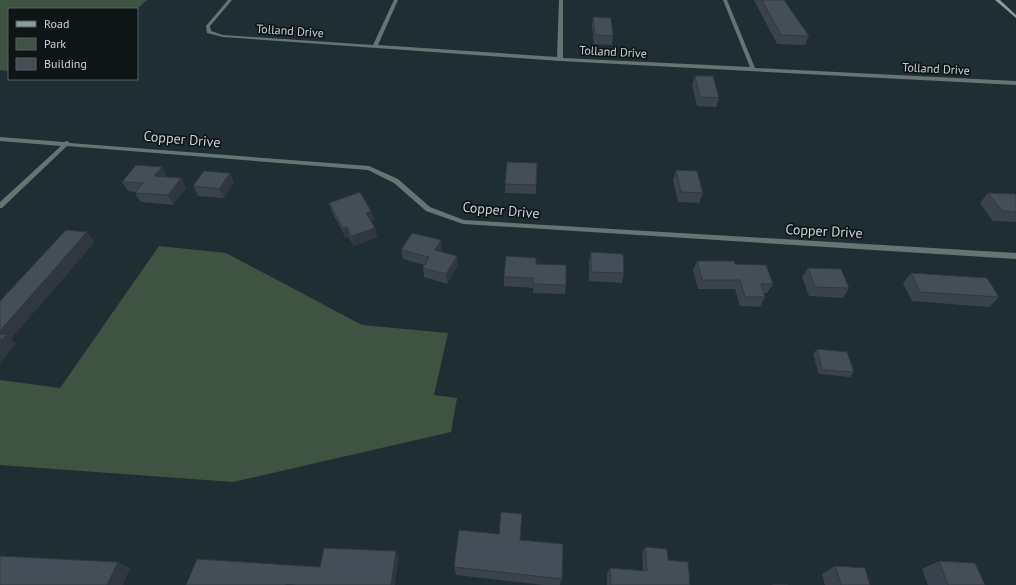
<svg xmlns="http://www.w3.org/2000/svg" width="1016" height="585" font-family="'PT Sans',sans-serif">
	<style>
		.green { fill: #3f5342 }
		.lines { fill: none; stroke-linecap: round; stroke-linejoin: round }
		.street { fill: #657572; fill-rule: evenodd }
		.secondary { fill: #859f9a; fill-rule: evenodd }
		.wall { fill: #3a434d }
		.shaded-wall { fill: #30373e }
		.building { fill: #444e59; stroke: #30373e }
		.labels { text-anchor: middle; stroke-width: 3.5; stroke-linejoin: round; paint-order: stroke }
		.far-street-label { font-size: 12px; fill: #cbd4d7; stroke: #0e1516 }
		.street-label { font-size: 14px; fill: #cbd4d7; stroke: #0e1516 }
	</style>
	<rect width="100%" height="100%" fill="#1e2e32"/>
	<path class="green" d="M 0,0 L 147,0 L 137,9 L 9,9 L 9,71 L 0,70 Z
		M 159,246 L 226,253 L 362,325 L 448,333 L 434,395 L 457,398 L 451,432 L 233,482 L 0,465 L 0,380 L 60,388 Z"/>
	<g class="lines">
		<path class="street" d="M 228,0 L 232,0 L 210,26 L 211,31 L 223,35 L 373,45 L 394,0 L 398,0 L 378,45 L 557,57 L 559,0 L 563,0 L 563,58 L 750,67 L 723,0 L 727,0 L 755,68 L 1016,81 L 1016,85 L 560,61 L 223,37 L 207,33 L 206,26 Z
			M 0,137 L 64,142 L 67,141 L 70,143 L 369,166 L 398,179 L 430,207 L 464,220 L 1016,253 L 1016,259 L 463,224 L 426,211 L 394,183 L 368,170 L 67,146 L 2,208 L 0,208 L 0,202 L 61,146 L 0,141 Z"/>
		<path class="secondary" d="M 995,0 L 1000,0 L 1016,15 L 1016,18 Z"/>
	</g>
	<path class="wall" d="M 754,0 L 784,0 L 809,36 L 805,45 L 777,44 Z
		M 593,17 L 613,36 L 612,45 L 594,44 L 592,26 Z
		M 695,76 L 719,98 L 716,107 L 697,106 L 692,85 Z
		M 537,163 L 536,194 L 505,193 L 505,184 Z
		M 676,170 L 703,193 L 699,203 L 678,202 L 673,180 Z
		M 230,173 L 234,183 L 224,198 L 198,196 L 193,186 Z
		M 167,176 L 167,177 L 181,178 L 186,188 L 173,205 L 141,202 L 135,193 L 136,192 L 128,191 L 122,182 Z
		M 988,193 L 1016,194 L 1016,222 L 993,221 L 980,203 Z
		M 329,203 L 374,220 L 371,221 L 375,228 L 377,237 L 354,246 L 349,237 L 346,238 L 332,212 Z
		M 401,250 L 442,250 L 441,251 L 458,265 L 447,284 L 424,277 L 423,268 L 424,265 L 403,259 Z
		M 591,252 L 624,273 L 622,283 L 589,281 L 589,262 Z
		M 697,261 L 735,264 L 773,284 L 767,293 L 764,293 L 765,297 L 760,307 L 740,306 L 735,289 L 698,289 L 693,270 Z
		M 536,264 L 566,285 L 565,294 L 533,293 L 533,288 L 504,286 L 504,277 Z
		M 808,268 L 849,288 L 843,298 L 809,296 L 802,277 Z
		M 911,273 L 999,297 L 989,307 L 912,301 L 903,283 Z
		M 817,349 L 854,372 L 850,377 L 819,374 L 813,354 Z
		M 520,540 L 562,579 L 560,585 L 544,585 L 456,575 L 454,567 Z
		M 645,547 L 668,560 L 690,585 L 607,585 L 607,574 L 610,568 L 643,571 L 642,553 Z
		M 939,561 L 985,585 L 928,585 L 922,569 Z
		M 835,566 L 870,585 L 825,585 L 822,574 Z"/>
	<path class="shaded-wall" d="M 162,167 L 167,176 L 160,186 L 154,176 Z
		M 230,173 L 234,183 L 224,198 L 219,189 Z
		M 181,178 L 186,188 L 173,205 L 168,195 Z
		M 371,211 L 374,220 L 368,222 L 366,213 Z
		M 347,227 L 349,237 L 346,238 L 343,228 Z
		M 375,228 L 377,237 L 354,246 L 351,236 Z
		M 87,232 L 95,242 L 11,339 L 16,344 L 0,363 L 0,331 Z
		M 441,240 L 442,250 L 436,259 L 435,250 Z
		M 457,256 L 458,265 L 447,284 L 446,274 Z
		M 396,551 L 399,557 L 395,585 L 391,585 Z
		M 118,562 L 130,568 L 123,585 L 107,585 Z"/>
	<path class="building" d="M 762,0 L 784,0 L 809,36 L 781,35 Z
		M 593,17 L 611,18 L 613,36 L 595,35 Z
		M 695,76 L 713,76 L 719,98 L 700,97 Z
		M 507,162 L 537,163 L 536,185 L 505,184 Z
		M 136,165 L 162,167 L 154,176 L 181,178 L 168,195 L 135,193 L 143,183 L 122,182 Z
		M 676,170 L 697,171 L 703,193 L 681,192 Z
		M 204,171 L 230,173 L 219,189 L 193,186 Z
		M 360,192 L 371,211 L 366,213 L 375,228 L 351,236 L 347,227 L 343,228 L 329,203 Z
		M 988,193 L 1016,194 L 1016,212 L 1002,211 Z
		M 66,230 L 87,232 L 0,331 L 0,301 Z
		M 412,233 L 441,240 L 435,250 L 457,256 L 446,274 L 423,268 L 429,257 L 401,250 Z
		M 591,252 L 623,254 L 624,273 L 591,272 Z
		M 506,256 L 536,258 L 536,264 L 566,265 L 566,285 L 533,284 L 533,278 L 504,277 Z
		M 697,261 L 734,261 L 735,264 L 766,265 L 773,284 L 761,284 L 765,297 L 745,297 L 740,280 L 702,280 Z
		M 808,268 L 841,269 L 849,288 L 815,287 Z
		M 911,273 L 987,278 L 999,297 L 920,292 Z
		M 0,334 L 6,335 L 0,341 Z
		M 817,349 L 847,352 L 854,372 L 822,370 Z
		M 501,512 L 522,514 L 520,540 L 563,544 L 562,579 L 454,567 L 459,530 L 499,534 Z
		M 645,547 L 667,549 L 668,560 L 688,562 L 690,585 L 611,585 L 610,568 L 647,571 Z
		M 324,548 L 396,551 L 391,585 L 296,585 L 286,584 L 286,585 L 186,585 L 197,559 L 320,567 Z
		M 0,556 L 118,562 L 107,585 L 0,585 Z
		M 939,561 L 975,563 L 985,585 L 948,585 Z
		M 835,566 L 865,568 L 870,585 L 841,585 Z
		M 773,584 L 788,585 L 773,585 Z"/>
	<g class="labels">
		<g class="far-street-label">
			<text transform="translate(290 31) rotate(4)" y="4">Tolland Drive</text>
			<text transform="translate(613 52) rotate(3)" y="4">Tolland Drive</text>
			<text transform="translate(936 69) rotate(3)" y="4">Tolland Drive</text>
		</g>
		<g class="street-label">
			<text transform="translate(182 139) rotate(5)" y="5">Copper Drive</text>
			<text transform="translate(501 210) rotate(5)" y="5">Copper Drive</text>
			<text transform="translate(824 231) rotate(3)" y="5">Copper Drive</text>
		</g>
	</g>
	<rect x="8" y="8" width="130" height="72" fill="#0e1516" stroke="#5a6163"/>
	<rect x="16" y="21" width="20" height="6" fill="#859f9a" stroke="#5a6163"/>
	<text x="44" y="28" font-size="12" fill="#cbd4d7">Road</text>
	<rect x="16" y="38" width="20" height="12" fill="#3f5342" stroke="#5a6163"/>
	<text x="44" y="48" font-size="12" fill="#cbd4d7">Park</text>
	<rect x="16" y="58" width="20" height="12" fill="#444e59" stroke="#5a6163"/>
	<text x="44" y="68" font-size="12" fill="#cbd4d7">Building</text>
</svg>
